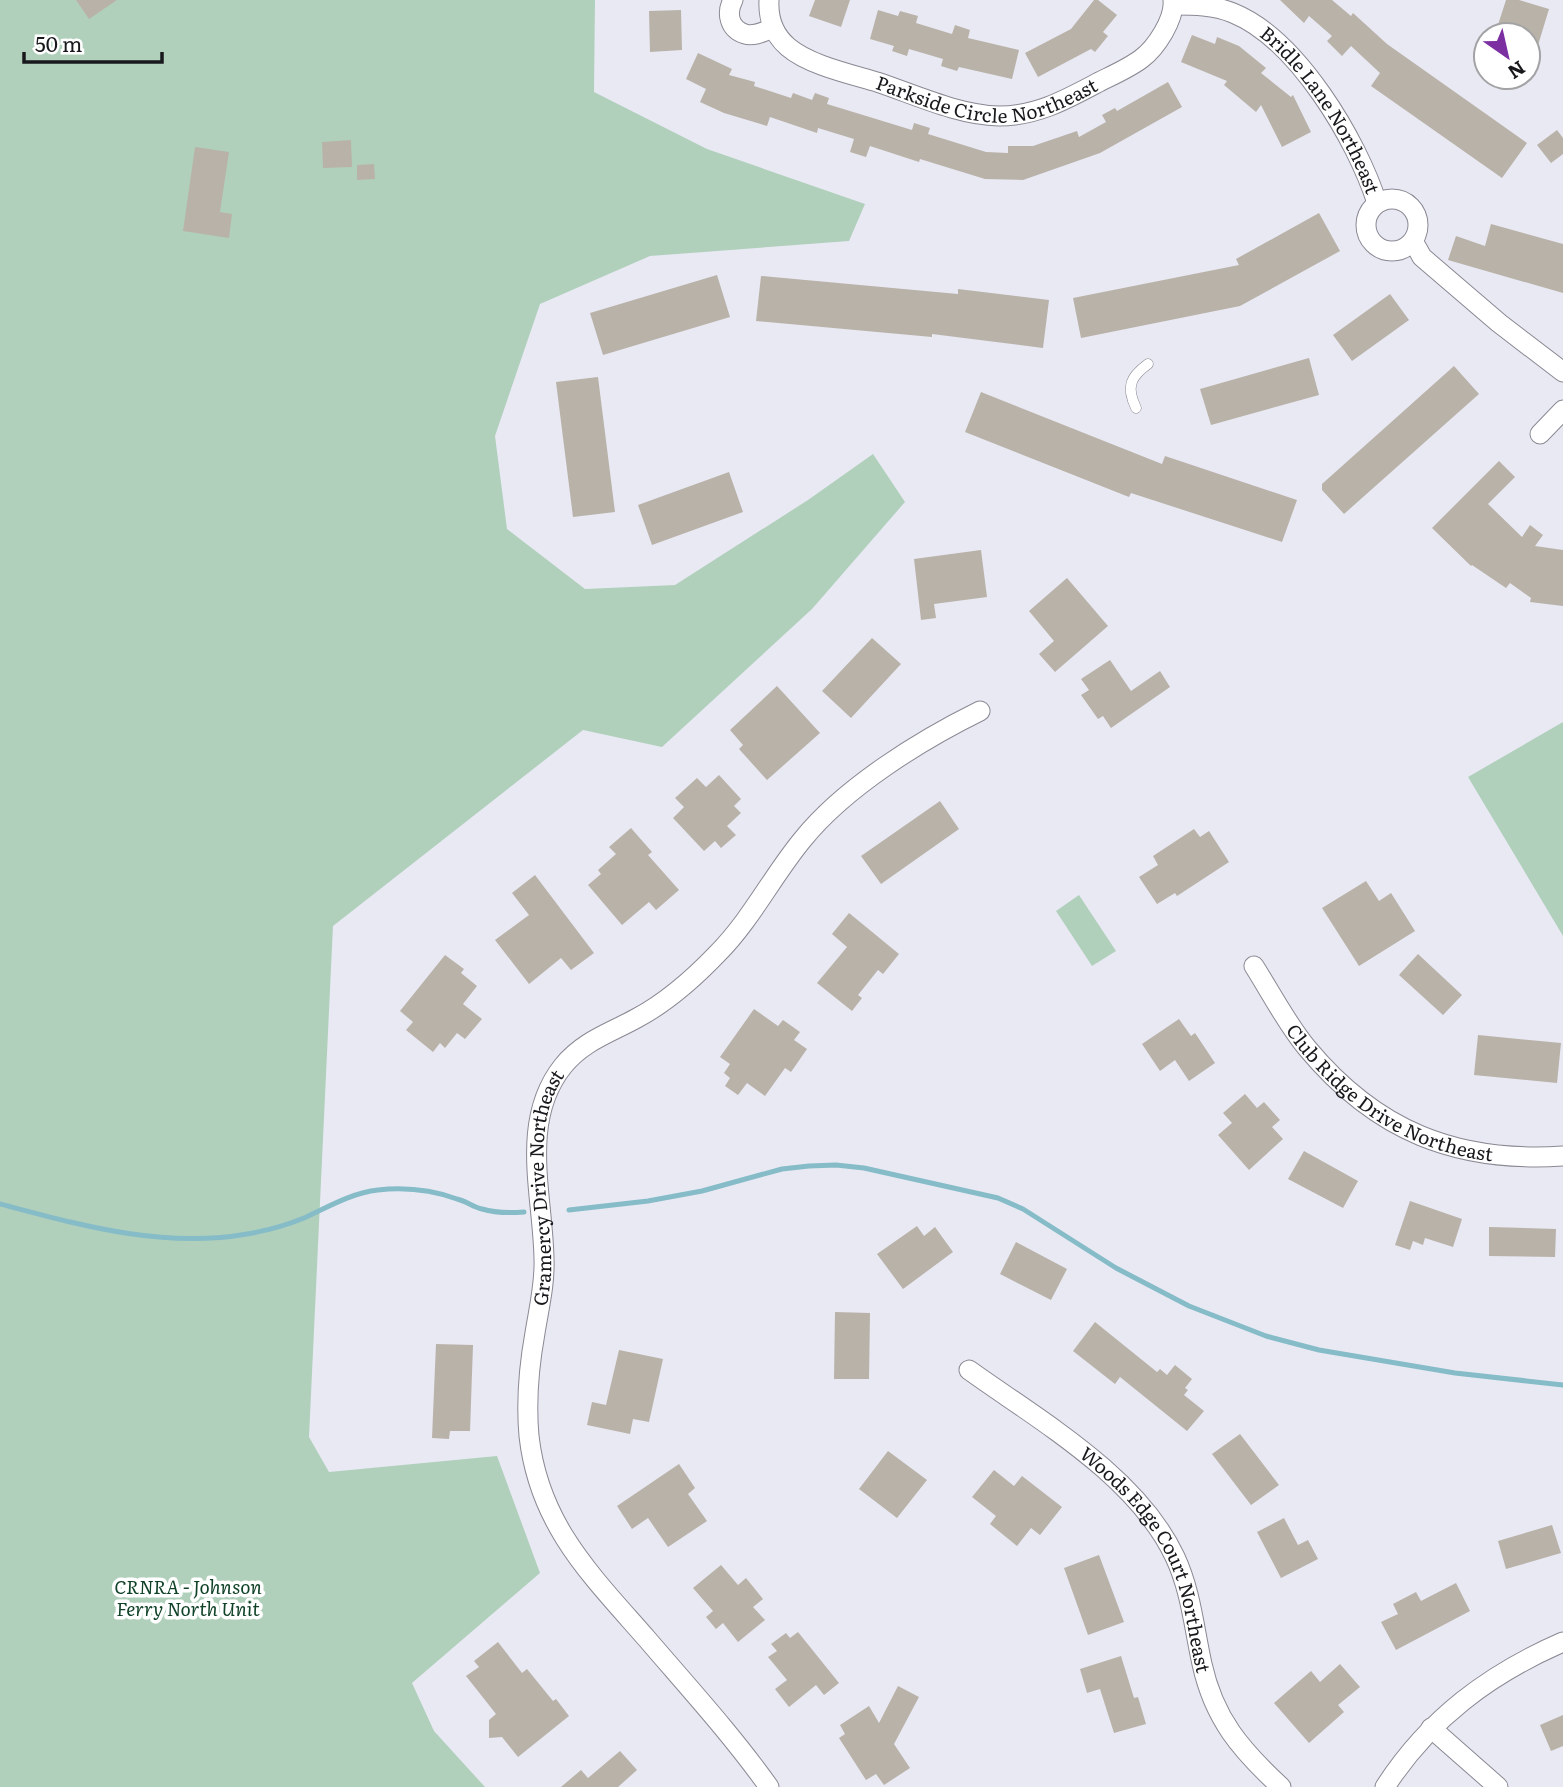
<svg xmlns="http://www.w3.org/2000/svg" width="1563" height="1787" font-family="Literata,serif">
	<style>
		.green { fill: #b1d0bc }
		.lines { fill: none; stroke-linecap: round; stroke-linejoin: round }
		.stream { stroke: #86bcc7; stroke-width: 5 }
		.building { fill: #b9b2a8 }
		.service-casing { stroke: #8a8994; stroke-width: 11 }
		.minor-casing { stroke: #8a8994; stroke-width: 21 }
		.service { stroke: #fff; stroke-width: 10 }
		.minor { stroke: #fff; stroke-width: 19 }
		.labels { text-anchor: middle; stroke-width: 7; stroke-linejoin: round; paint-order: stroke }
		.street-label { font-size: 19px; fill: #19191d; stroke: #fff }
		.park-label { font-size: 19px; font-style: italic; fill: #104228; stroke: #fff }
	</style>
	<rect width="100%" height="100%" fill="#e9e9f4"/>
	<path class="green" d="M 0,0 L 595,0 L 594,92 L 707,149 L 865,204 L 849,241 L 650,256 L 540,304 L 495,436 L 507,529 L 585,589 L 675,585 L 808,500 L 873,454 L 905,502 L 812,609 L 662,747 L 583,730 L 333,926 L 309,1437 L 329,1472 L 497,1456 L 540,1573 L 412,1683 L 434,1731 L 485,1787 L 0,1787 Z
		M 1563,722 L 1563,936 L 1468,777 Z
		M 1079,895 L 1116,951 L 1092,966 L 1056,911 Z"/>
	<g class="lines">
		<path class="stream" d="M 0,1204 C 80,1225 163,1249 247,1234 C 265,1231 287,1225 304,1218 C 328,1207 351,1193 378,1190 C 405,1187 432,1190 457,1199 C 466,1201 473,1207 482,1209 C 495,1213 511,1213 524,1212
			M 569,1210 L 648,1201 L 702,1191 L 782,1169 L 809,1166 L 836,1165 L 864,1168 L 998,1198 L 1023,1209 L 1116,1268 L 1189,1306 L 1266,1336 L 1319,1350 L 1455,1373 L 1563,1385"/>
	</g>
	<path class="building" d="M 76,0 L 117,0 L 89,19 Z
		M 815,0 L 850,0 L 841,27 L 809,16 Z
		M 1094,0 L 1098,0 L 1117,15 L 1103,32 L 1108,36 L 1095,52 L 1091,49 L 1038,77 L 1025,53 L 1071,29 Z
		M 1280,0 L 1332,0 L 1351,16 L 1353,13 L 1387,44 L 1527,143 L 1502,178 L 1371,86 L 1380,73 L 1351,46 L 1342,56 L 1327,41 L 1332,36 L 1309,16 L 1304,23 Z
		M 1506,0 L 1519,0 L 1549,9 L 1532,65 L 1528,65 L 1528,35 L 1510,35 L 1496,31 Z
		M 681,10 L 682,50 L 650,52 L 649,11 Z
		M 878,10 L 898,16 L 900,11 L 918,16 L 916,23 L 952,34 L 955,25 L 970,30 L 968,38 L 1019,50 L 1012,79 L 959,67 L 957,71 L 941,66 L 943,59 L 909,49 L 907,56 L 892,51 L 894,46 L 870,39 Z
		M 1192,35 L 1215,44 L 1217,37 L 1239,46 L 1266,68 L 1261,73 L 1291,97 L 1293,95 L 1311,132 L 1282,147 L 1261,105 L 1256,112 L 1224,85 L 1227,81 L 1181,62 Z
		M 698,53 L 732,69 L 729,75 L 755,82 L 754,86 L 791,98 L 793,93 L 812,100 L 815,93 L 829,98 L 827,104 L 912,130 L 914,123 L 930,128 L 928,134 L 986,152 L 1008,153 L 1008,146 L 1033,146 L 1077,131 L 1079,137 L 1106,122 L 1102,115 L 1115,108 L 1117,111 L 1168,82 L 1182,107 L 1100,153 L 1023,180 L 985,179 L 920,159 L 919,162 L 870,146 L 866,157 L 850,152 L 854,139 L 818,128 L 817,133 L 770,117 L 767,126 L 724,113 L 700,102 L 706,89 L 686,79 Z
		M 1557,130 L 1563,138 L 1563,154 L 1551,163 L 1537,145 Z
		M 351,140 L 352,167 L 323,168 L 322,142 Z
		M 195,147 L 229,152 L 220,212 L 232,214 L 229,238 L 183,231 Z
		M 374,164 L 375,179 L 357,180 L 357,165 Z
		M 1319,213 L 1340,251 L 1240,306 L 1081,338 L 1073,298 L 1239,265 L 1236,259 Z
		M 1491,224 L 1563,244 L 1563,293 L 1448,260 L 1456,236 L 1485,246 Z
		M 717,275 L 730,317 L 603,355 L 590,313 Z
		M 761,276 L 958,294 L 958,289 L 1049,300 L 1043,348 L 932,334 L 932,337 L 756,321 Z
		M 1390,294 L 1409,320 L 1352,361 L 1333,335 Z
		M 1309,358 L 1319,395 L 1211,425 L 1200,389 Z
		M 1454,366 L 1479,394 L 1344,514 L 1322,490 L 1322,484 Z
		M 598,377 L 615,512 L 573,517 L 556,382 Z
		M 981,392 L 1162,464 L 1165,456 L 1297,500 L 1282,542 L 1131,493 L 1129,497 L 965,432 Z
		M 1499,461 L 1515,477 L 1488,504 L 1522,537 L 1530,525 L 1543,535 L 1535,546 L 1563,550 L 1563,606 L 1530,602 L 1531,598 L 1510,583 L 1506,588 L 1472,565 L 1471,566 L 1432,528 Z
		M 729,472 L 743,512 L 652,545 L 638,505 Z
		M 981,550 L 987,597 L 934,604 L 936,618 L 921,620 L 914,559 Z
		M 1067,578 L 1108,626 L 1055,672 L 1039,654 L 1054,641 L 1029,611 Z
		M 872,638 L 901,664 L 851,718 L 822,691 Z
		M 1110,660 L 1131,691 L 1160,671 L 1170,687 L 1111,728 L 1103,716 L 1098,719 L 1081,695 L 1089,690 L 1081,679 Z
		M 777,686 L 820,733 L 767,780 L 739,749 L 743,745 L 730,730 Z
		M 719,775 L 741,799 L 734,806 L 741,813 L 727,826 L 736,835 L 721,848 L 715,841 L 704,851 L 673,818 L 684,807 L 675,798 L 697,778 L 706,787 Z
		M 940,801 L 959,829 L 881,884 L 861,856 Z
		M 631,828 L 652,852 L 648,855 L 679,890 L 656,910 L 649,902 L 622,925 L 588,885 L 601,874 L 598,870 L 616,854 L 609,847 Z
		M 1194,829 L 1200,837 L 1209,831 L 1229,862 L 1177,896 L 1175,893 L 1157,904 L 1139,877 L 1158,865 L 1153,856 Z
		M 535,875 L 594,953 L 571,970 L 561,958 L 529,984 L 495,940 L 529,915 L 512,893 Z
		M 1366,881 L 1379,901 L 1391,893 L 1415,931 L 1359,966 L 1322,908 Z
		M 849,913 L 899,954 L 883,974 L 878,970 L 858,995 L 862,998 L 852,1011 L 817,983 L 847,947 L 832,934 Z
		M 1418,954 L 1462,995 L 1443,1015 L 1399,975 Z
		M 445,955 L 464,969 L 461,973 L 477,986 L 463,1004 L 482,1019 L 465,1039 L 457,1033 L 445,1048 L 440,1043 L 433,1052 L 406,1030 L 413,1022 L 400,1011 Z
		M 754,1009 L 778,1026 L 783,1020 L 800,1032 L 794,1040 L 807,1049 L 791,1072 L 785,1068 L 765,1096 L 747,1083 L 738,1095 L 725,1086 L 730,1078 L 724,1073 L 730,1064 L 720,1057 Z
		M 1179,1019 L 1191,1036 L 1195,1033 L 1215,1063 L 1189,1081 L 1175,1060 L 1160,1071 L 1142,1044 Z
		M 1478,1035 L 1561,1043 L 1557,1083 L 1474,1075 Z
		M 1245,1094 L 1257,1108 L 1264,1102 L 1280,1120 L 1272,1127 L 1283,1139 L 1249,1170 L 1218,1135 L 1232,1123 L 1223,1113 Z
		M 1304,1151 L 1358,1181 L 1343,1208 L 1288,1179 Z
		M 1410,1201 L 1462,1219 L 1453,1247 L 1425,1238 L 1423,1245 L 1413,1241 L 1410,1250 L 1395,1245 Z
		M 917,1226 L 924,1236 L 935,1227 L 953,1252 L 903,1289 L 877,1254 Z
		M 1489,1227 L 1556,1229 L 1555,1257 L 1489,1256 Z
		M 1016,1242 L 1067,1269 L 1051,1300 L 1000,1274 Z
		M 835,1312 L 870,1313 L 869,1379 L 834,1379 Z
		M 1095,1322 L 1157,1372 L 1160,1369 L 1167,1375 L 1175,1365 L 1192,1379 L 1185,1388 L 1188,1390 L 1184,1395 L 1204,1411 L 1187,1431 L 1120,1377 L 1115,1384 L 1073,1351 Z
		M 436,1344 L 473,1345 L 470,1431 L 450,1431 L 449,1439 L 432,1438 Z
		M 619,1350 L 663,1359 L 649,1422 L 633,1419 L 630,1434 L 587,1425 L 592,1402 L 606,1405 Z
		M 1240,1434 L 1279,1485 L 1251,1505 L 1212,1454 Z
		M 888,1451 L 927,1480 L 897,1518 L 859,1489 Z
		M 679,1464 L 695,1488 L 688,1494 L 707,1521 L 668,1547 L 648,1518 L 632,1529 L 617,1506 Z
		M 994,1470 L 1014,1486 L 1022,1476 L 1062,1507 L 1040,1535 L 1031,1528 L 1017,1546 L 990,1524 L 996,1516 L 972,1497 Z
		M 1284,1518 L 1298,1545 L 1308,1540 L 1318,1559 L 1281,1578 L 1257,1532 Z
		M 1552,1525 L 1561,1553 L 1506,1569 L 1498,1541 Z
		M 1099,1555 L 1124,1622 L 1088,1635 L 1064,1568 Z
		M 721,1565 L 738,1585 L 746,1578 L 763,1599 L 753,1607 L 765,1620 L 738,1642 L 723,1623 L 716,1629 L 706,1617 L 713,1611 L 693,1588 Z
		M 1456,1583 L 1470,1611 L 1396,1650 L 1381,1622 L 1398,1614 L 1393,1604 L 1416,1592 L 1421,1601 Z
		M 798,1632 L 839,1683 L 824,1695 L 816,1685 L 789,1707 L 775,1689 L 787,1680 L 768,1657 L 777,1651 L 771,1644 L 786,1633 L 790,1638 Z
		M 498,1642 L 522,1673 L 527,1669 L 553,1701 L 556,1699 L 569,1716 L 518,1757 L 502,1737 L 489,1738 L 489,1720 L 496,1714 L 466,1676 L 479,1667 L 474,1661 Z
		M 1121,1656 L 1134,1698 L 1138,1697 L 1146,1724 L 1114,1733 L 1100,1689 L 1087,1693 L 1080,1669 Z
		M 1340,1664 L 1360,1687 L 1338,1705 L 1344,1712 L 1309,1743 L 1274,1703 L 1311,1671 L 1320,1682 Z
		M 898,1686 L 919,1697 L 894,1744 L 910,1768 L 884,1785 L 876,1774 L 866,1780 L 839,1738 L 845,1734 L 840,1725 L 869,1706 L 879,1723 Z
		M 1563,1715 L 1563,1746 L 1551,1751 L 1540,1725 Z
		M 620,1751 L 637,1770 L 618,1787 L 561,1787 L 581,1770 L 588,1778 Z"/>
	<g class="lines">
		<g class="service-casing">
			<path id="service" d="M 1136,408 C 1126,387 1130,377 1148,364"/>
		</g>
		<g class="minor-casing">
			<g id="minor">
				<path d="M 733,0 C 726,13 729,29 745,34 C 754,37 765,31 773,28"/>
				<path id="s1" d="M 769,0 C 768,18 774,35 788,47 C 809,65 850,74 877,82 C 916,95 958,115 999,116 C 1037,116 1067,99 1099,82 C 1113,75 1129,68 1141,59 C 1156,48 1175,19 1173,0"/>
				<path id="s2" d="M 1174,5 C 1193,5 1214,5 1233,13 C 1297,39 1357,140 1377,203"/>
				<circle cx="1392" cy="225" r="26"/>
				<path d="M 1413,241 L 1422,257 L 1499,323 L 1563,372"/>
				<path d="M 1540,434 L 1563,410"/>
				<path id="s3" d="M 1254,966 C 1271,993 1287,1024 1307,1048 C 1376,1131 1456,1163 1563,1156"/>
				<path id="s4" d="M 969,1370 C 1040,1421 1137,1476 1175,1557 C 1191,1591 1194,1628 1202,1664 C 1214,1719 1241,1750 1281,1787"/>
				<path d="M 1431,1728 L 1498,1787"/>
				<path id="s5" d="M 769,1787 C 732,1735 689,1688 647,1639 C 591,1575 539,1525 529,1436 C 526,1402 529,1366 535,1333 C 539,1308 545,1284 544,1259 C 543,1195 519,1121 563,1066 C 583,1041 610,1033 637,1018 C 667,1002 694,978 717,954 C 751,920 773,875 803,839 C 845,787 921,740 980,711"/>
				<path d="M 1385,1787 C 1429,1719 1489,1674 1563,1642"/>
			</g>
		</g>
		<use href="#service" class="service"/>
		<use href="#minor" class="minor"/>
	</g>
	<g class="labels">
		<g class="street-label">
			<text dy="7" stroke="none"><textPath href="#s1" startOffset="264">Parkside Circle Northeast</textPath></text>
			<text dy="7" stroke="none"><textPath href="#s2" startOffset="194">Bridle Lane Northeast</textPath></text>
			<text dy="7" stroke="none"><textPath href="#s3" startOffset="194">Club Ridge Drive Northeast</textPath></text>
			<text dy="7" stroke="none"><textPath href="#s5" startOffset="682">Gramercy Drive Northeast</textPath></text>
			<text dy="7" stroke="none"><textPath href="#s4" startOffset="270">Woods Edge Court Northeast</textPath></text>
		</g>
		<g class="park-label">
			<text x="188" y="1594">CRNRA - Johnson<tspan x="188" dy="22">Ferry North Unit</tspan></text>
		</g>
	</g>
	<g transform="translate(1507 56) rotate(146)"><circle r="33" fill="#ffffff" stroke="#a3a3a5" stroke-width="2"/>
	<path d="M0-5L12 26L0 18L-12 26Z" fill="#7b2fa1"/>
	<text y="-10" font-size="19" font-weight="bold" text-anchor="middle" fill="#19191d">N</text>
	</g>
	<path d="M24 52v10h138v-10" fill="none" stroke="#19191d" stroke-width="3.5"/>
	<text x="35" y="52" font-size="21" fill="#19191d" stroke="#ffffff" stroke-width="5" paint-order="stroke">50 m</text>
</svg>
